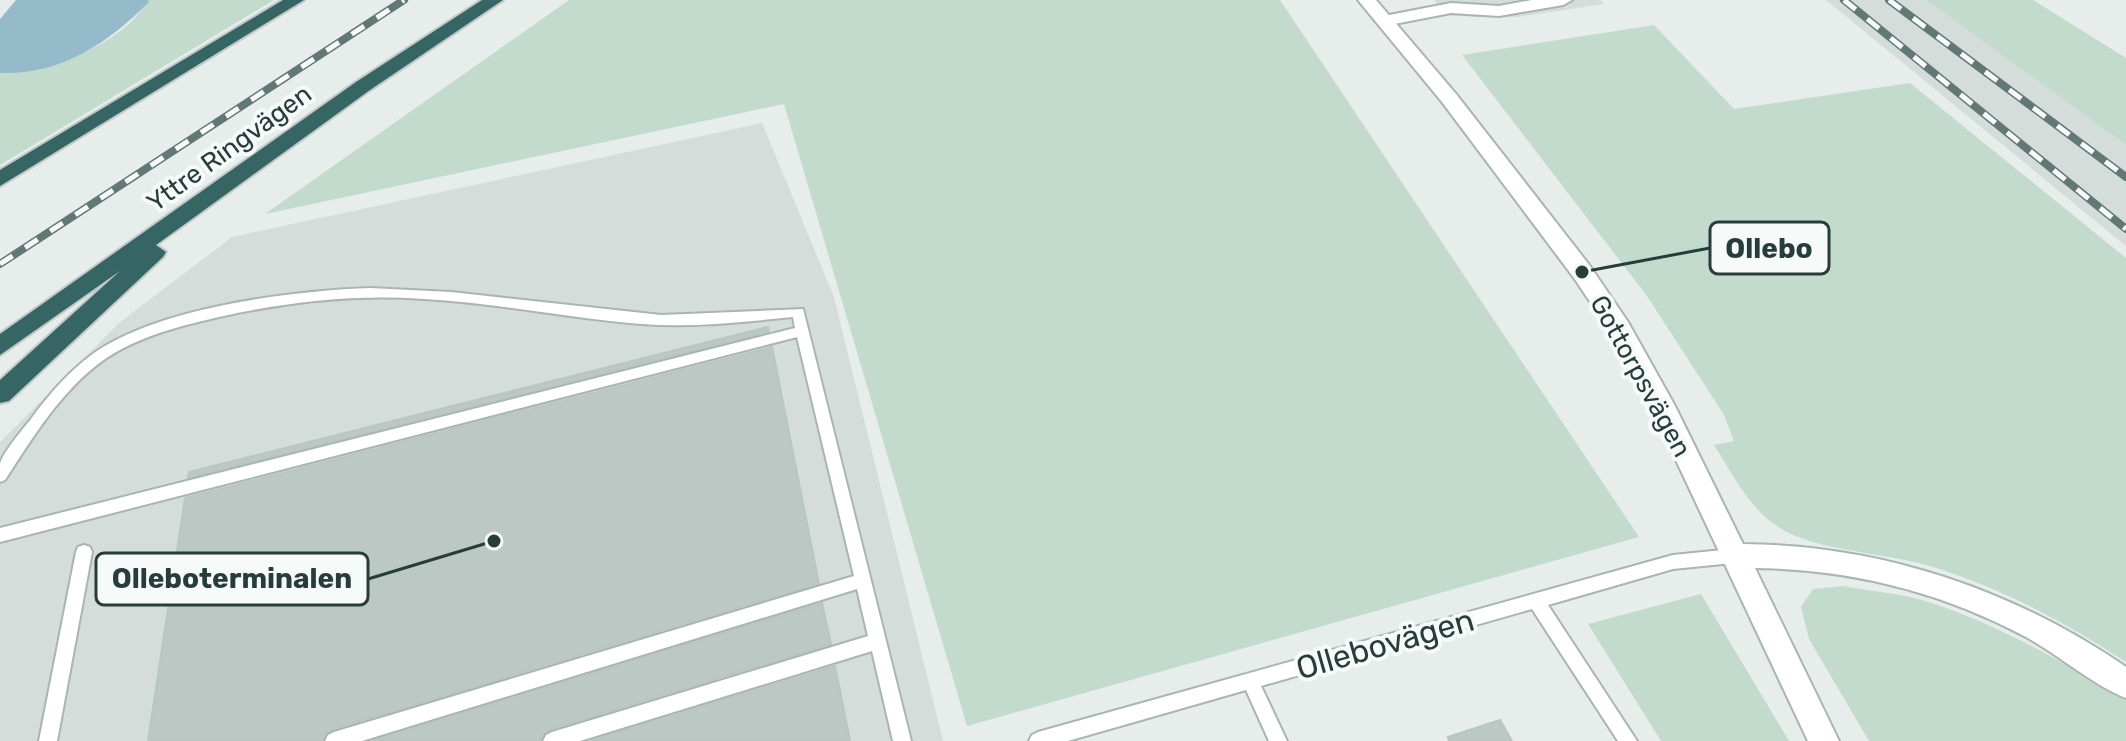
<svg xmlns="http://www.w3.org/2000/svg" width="2126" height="741" font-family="Rubik,sans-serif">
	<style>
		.built { fill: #d4ddda }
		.green { fill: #c2dbcc }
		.water { fill: #95bbcb }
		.building { fill: #bcc8c4; stroke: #b9c6c2; stroke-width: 2 }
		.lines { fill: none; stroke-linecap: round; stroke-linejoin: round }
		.service-casing { stroke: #a9b5b2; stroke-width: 4 }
		.minor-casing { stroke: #a9b5b2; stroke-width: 4 }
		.tertiary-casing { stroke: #a9b5b2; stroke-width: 4 }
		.motorway-casing { stroke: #c3c9c8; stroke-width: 4 }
		.service { fill: #fff; fill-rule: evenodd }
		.minor { fill: #fff; fill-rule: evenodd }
		.tertiary { fill: #fff; fill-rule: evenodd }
		.motorway { fill: #366663; fill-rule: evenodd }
		.rail-casing { stroke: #627875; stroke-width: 8 }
		.rail { stroke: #f6faf9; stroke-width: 5; stroke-dasharray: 15; stroke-linecap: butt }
		.labels { text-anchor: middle; stroke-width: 8; stroke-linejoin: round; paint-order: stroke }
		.street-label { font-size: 26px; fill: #273d3a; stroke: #f6faf9 }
		.near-street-label { font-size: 32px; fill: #273d3a; stroke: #f6faf9 }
		.leader { fill: none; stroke: #273d3a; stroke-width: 3 }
		.callout-dot { fill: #273d3a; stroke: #f6faf9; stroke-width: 3 }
		.callout { fill: #f6faf9; stroke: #273d3a; stroke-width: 3 }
		.callout-label { font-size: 28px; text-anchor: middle; font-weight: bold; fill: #273d3a }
	</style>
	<rect width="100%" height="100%" fill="#e6edeb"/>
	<path class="built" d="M 1434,0 L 1600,0 L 1604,4 L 1518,17 L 1476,17 L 1448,15 Z
		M 1826,0 L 1926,0 L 2126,145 L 2126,246 Z
		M 762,123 L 834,297 L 943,741 L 0,741 L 0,442 L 119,323 L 232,237 Z"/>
	<path class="green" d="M 148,0 L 274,0 L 0,165 L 0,73 C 47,74 125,43 148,0 Z
		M 569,0 L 1280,0 L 1639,537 L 967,726 L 784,104 L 265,214 Z
		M 1926,0 L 2033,0 L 2126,58 L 2126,145 Z
		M 1654,25 L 1734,109 L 1910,83 L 2126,258 L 2126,662 C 2064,621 2001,588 1930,566 C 1885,552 1816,552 1777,526 C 1749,508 1732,473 1714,445 L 1734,441 L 1724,415 L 1647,296 L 1462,55 Z
		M 1843,586 C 1869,591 1897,593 1922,600 C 1995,622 2060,661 2126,699 L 2126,741 L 1869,741 L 1809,639 L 1801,607 L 1813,589 Z
		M 1701,594 L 1789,741 L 1661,741 L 1588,624 Z"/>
	<path class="water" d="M 16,0 L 148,0 L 149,2 C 107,44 61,75 0,73 L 0,19 Z"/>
	<path class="building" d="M 768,327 L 769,332 L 188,478 L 189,472 Z
		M 772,347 L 819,584 L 333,729 L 322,741 L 148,741 L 185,498 Z
		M 822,603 L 831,644 L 551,729 L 540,741 L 372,741 Z
		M 835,666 L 850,741 L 590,741 Z
		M 1500,720 L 1512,741 L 1449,741 L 1448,737 Z"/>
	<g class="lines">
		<g class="service-casing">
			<path id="service" d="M 370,288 L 451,292 L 661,315 L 803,309 L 911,741 L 893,741 L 872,651 L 580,741 L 543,741 L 546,735 L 552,732 L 868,636 L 857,589 L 362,741 L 325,741 L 328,735 L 334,732 L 854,576 L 797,337 L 0,542 L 0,528 L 795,328 L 793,317 C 742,322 692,328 641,324 C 568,318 497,303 424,299 C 355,294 286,302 219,317 C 180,326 139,336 105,359 C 62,389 33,437 5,480 L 0,482 C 0,477 0,469 0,464 C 3,452 23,429 31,419 C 49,394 69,371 94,353 C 160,307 290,291 370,288 Z
				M 84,545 L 90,547 L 92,552 L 57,741 L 39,741 L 76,552 L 78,547 Z
				M 1733,549 L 1739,551 L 1741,556 L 1739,561 L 1733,563 L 1673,569 L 1548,605 L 1637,741 L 1618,741 L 1532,609 L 1261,686 L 1287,741 L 1269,741 L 1246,690 L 1068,741 L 1029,741 L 1032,735 L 1038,732 L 1673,555 Z"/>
		</g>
		<g class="minor-casing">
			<path id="minor" d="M 1532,0 L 1572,0 L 1563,5 L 1499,16 L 1451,13 L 1384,26 L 1375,21 L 1384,16 L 1451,3 L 1499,6 Z"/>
		</g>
		<g class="tertiary-casing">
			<path id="tertiary" d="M 1358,0 L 1376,0 L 1456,94 L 1590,266 L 1628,322 L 1675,406 L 1743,544 C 1881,545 2012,589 2126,667 L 2126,698 C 2093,685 2059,655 2026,637 C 1942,592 1851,569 1755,568 L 1839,741 L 1808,741 L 1651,407 L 1611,333 L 1574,278 L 1442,102 Z"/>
		</g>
		<g class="motorway-casing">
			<path id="motorway" d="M 283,0 L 304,0 L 0,186 L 0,170 Z
				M 482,0 L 503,0 L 370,90 L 156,245 L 166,252 L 163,257 L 9,401 L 0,403 L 0,380 L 120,271 L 0,355 L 0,334 L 356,82 Z"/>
		</g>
		<use href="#service" class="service"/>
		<use href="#minor" class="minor"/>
		<use href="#tertiary" class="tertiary"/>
		<use href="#motorway" class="motorway"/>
		<g class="rail-casing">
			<path id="rail" d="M 1844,0 L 2126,229
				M 1889,0 L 2126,177
				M 0,264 L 404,0"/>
		</g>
		<use href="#rail" class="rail"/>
	</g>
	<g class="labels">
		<g class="street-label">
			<text transform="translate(229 148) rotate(-36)" y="9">Yttre Ringvägen</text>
			<text transform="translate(1641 376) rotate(61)" y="9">Gottorpsvägen</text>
		</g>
		<g class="near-street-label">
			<text transform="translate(1385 644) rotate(-16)" y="11">Ollebovägen</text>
		</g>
	</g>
	<path class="leader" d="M1582 272L1710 248M494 541L368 579"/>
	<g class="callout-dot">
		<circle cx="1582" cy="272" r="8"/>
		<circle cx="494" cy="541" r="8"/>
	</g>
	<g class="callout">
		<rect x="1710" y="222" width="119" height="52" rx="8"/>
		<rect x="96" y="553" width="272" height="52" rx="8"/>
	</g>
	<g class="callout-label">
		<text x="1769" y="258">Ollebo</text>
		<text x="232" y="588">Olleboterminalen</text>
	</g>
</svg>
